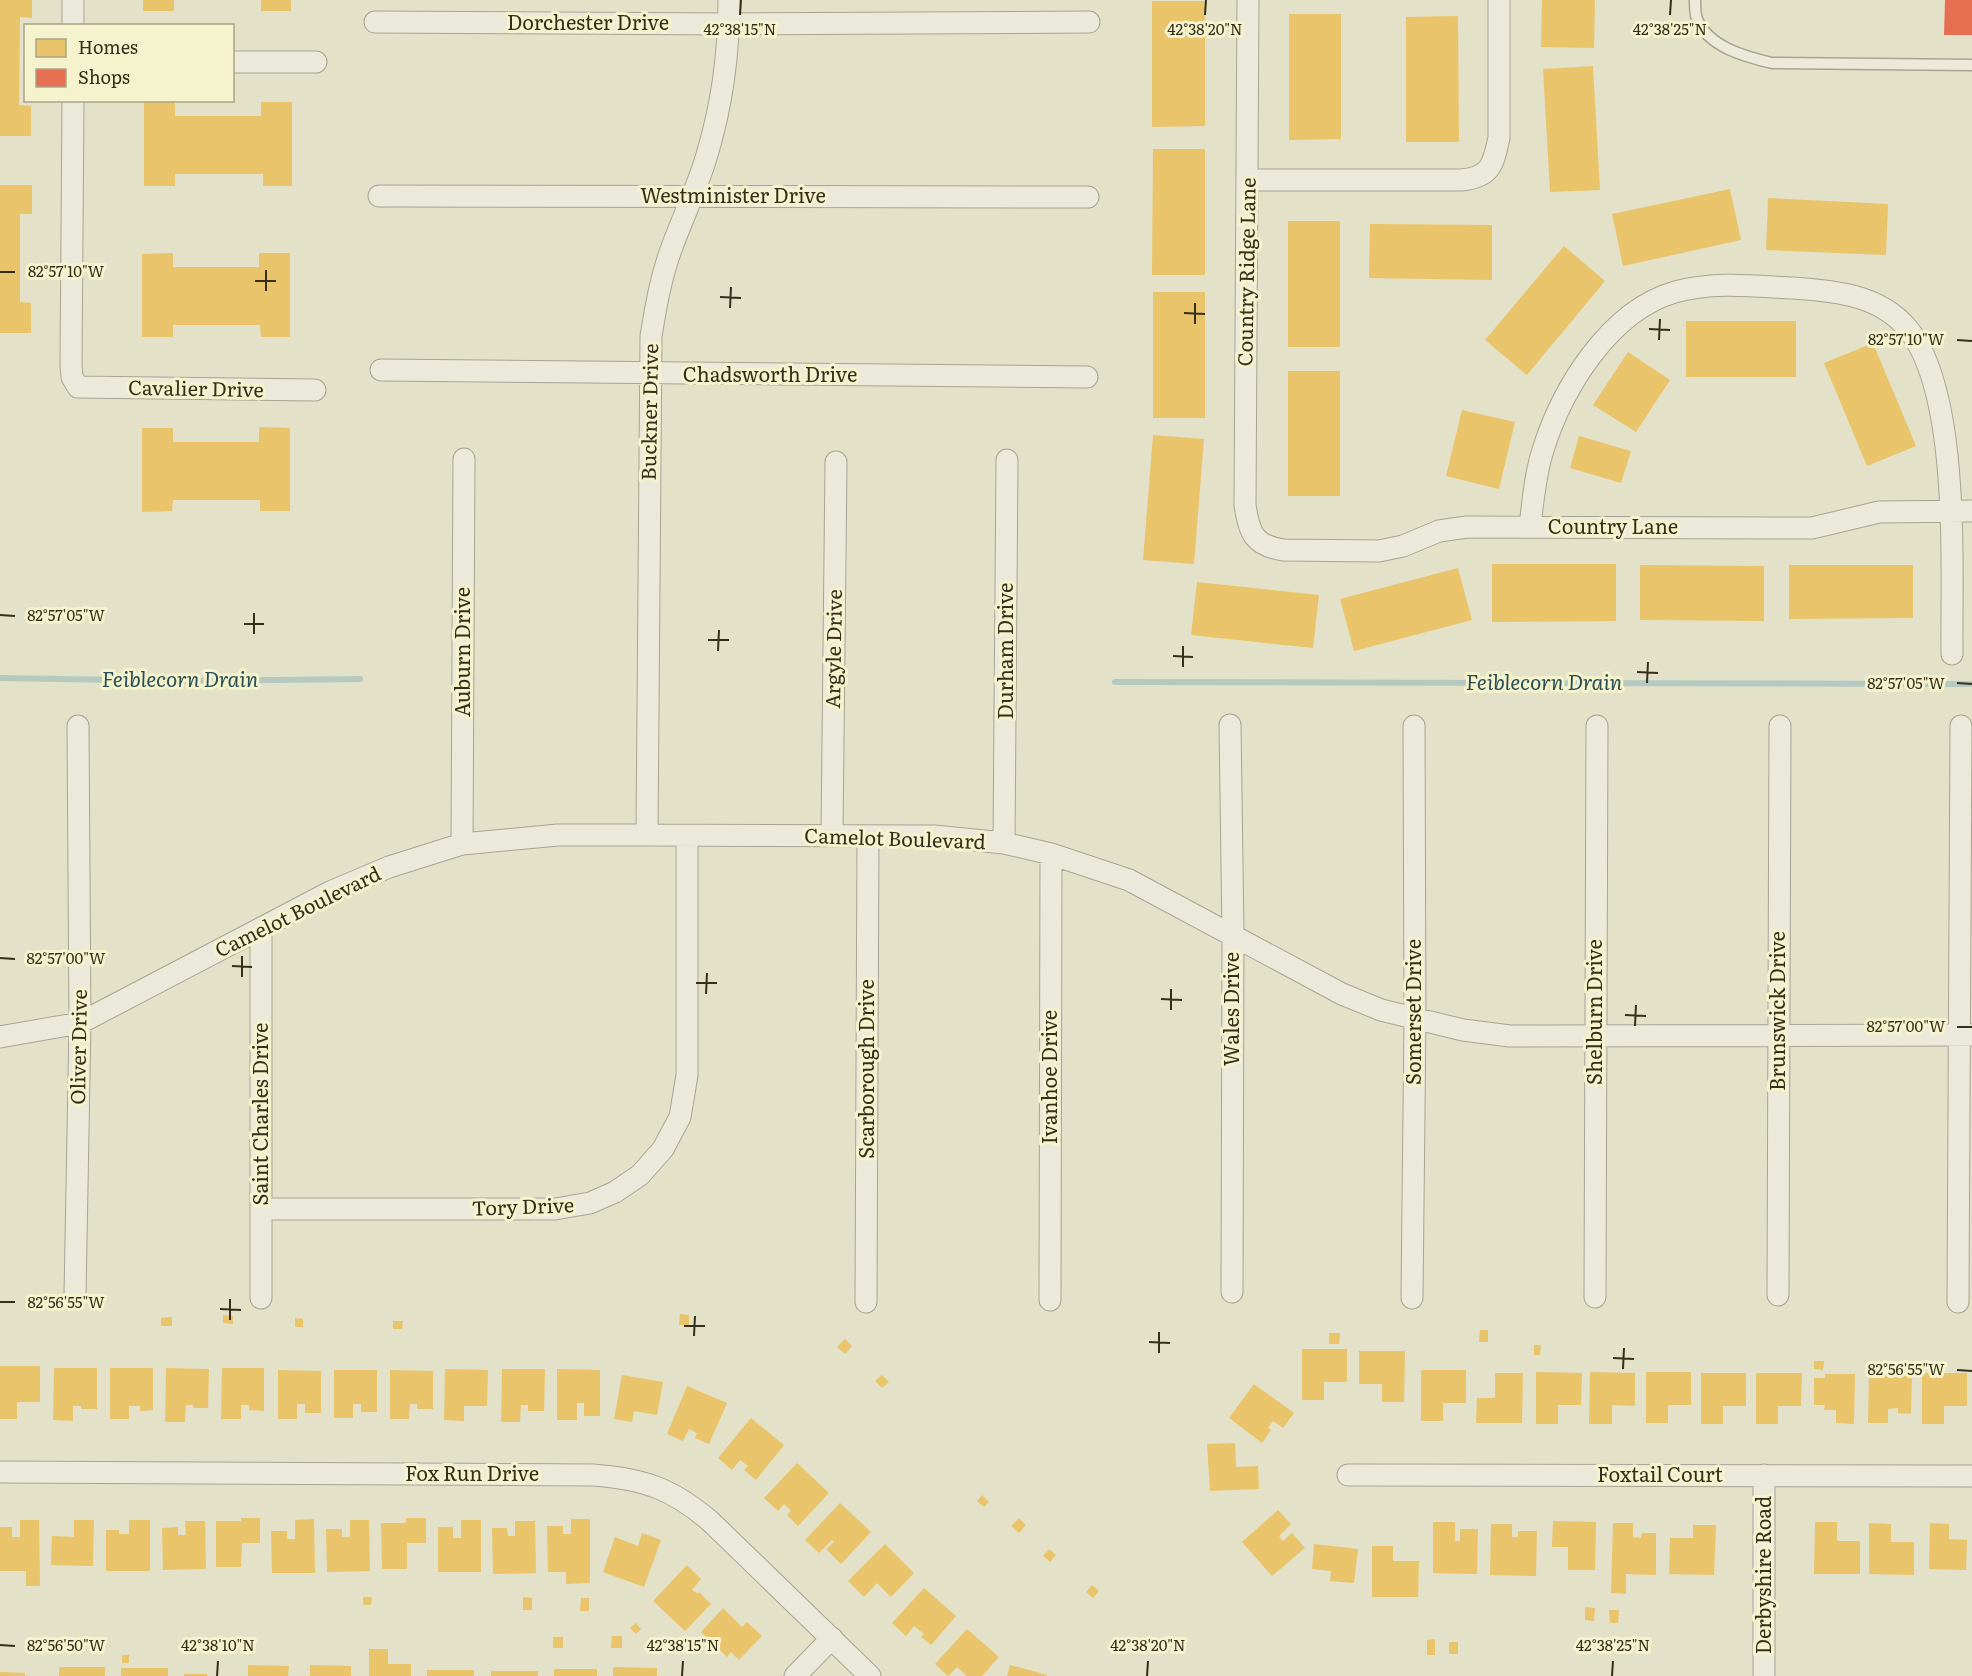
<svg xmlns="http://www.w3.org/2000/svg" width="1972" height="1676" font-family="Literata,serif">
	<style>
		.homes { fill: #e9c46a }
		.shops { fill: #e76f51 }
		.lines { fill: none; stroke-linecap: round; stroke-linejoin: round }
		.stream { stroke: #b5c9c0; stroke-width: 6 }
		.lane-casing { stroke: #a7a492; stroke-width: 13 }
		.street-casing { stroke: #a7a492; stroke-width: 23 }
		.lane { stroke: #ebeada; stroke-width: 10 }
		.street { stroke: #ebeada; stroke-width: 21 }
		.ticks { fill: none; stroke: #352e1b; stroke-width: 2 }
		.labels { text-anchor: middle; stroke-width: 6; stroke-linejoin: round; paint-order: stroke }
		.street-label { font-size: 20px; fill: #352e1b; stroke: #f5f3cd }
		.water-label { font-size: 21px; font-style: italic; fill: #2a4e55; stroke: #f5f3cd }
		.ticks-label { font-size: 15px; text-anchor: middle; fill: #352e1b; stroke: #f5f3cd; stroke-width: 6; stroke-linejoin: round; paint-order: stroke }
	</style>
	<rect width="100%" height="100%" fill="#e3e1c8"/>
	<path class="homes" d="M 0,0 L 32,0 L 32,18 L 20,17 L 19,105 L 31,106 L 31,136 L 0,136 Z
		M 143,0 L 174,0 L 174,11 L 143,11 Z
		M 261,0 L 291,0 L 291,11 L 261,11 Z
		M 1542,0 L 1595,0 L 1594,48 L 1541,47 Z
		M 1152,1 L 1205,1 L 1205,126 L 1152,127 Z
		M 1289,14 L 1341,14 L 1341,139 L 1289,140 Z
		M 1458,16 L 1459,142 L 1406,142 L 1406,17 Z
		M 1593,66 L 1600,190 L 1550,192 L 1543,69 Z
		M 144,102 L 175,102 L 175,116 L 261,116 L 261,102 L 292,102 L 292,186 L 263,186 L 263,174 L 175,174 L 175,186 L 144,186 Z
		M 1153,149 L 1205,149 L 1205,275 L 1152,275 Z
		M 0,185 L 32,185 L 32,214 L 20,214 L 20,302 L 31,303 L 31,333 L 0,333 Z
		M 1730,189 L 1741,240 L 1623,266 L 1612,214 Z
		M 1768,198 L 1888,204 L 1886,255 L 1766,250 Z
		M 1288,221 L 1340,221 L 1340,347 L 1288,347 Z
		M 1370,224 L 1492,225 L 1492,280 L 1369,278 Z
		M 1564,246 L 1605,281 L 1527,375 L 1485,340 Z
		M 173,253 L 173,267 L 259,267 L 259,253 L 290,253 L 290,337 L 261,337 L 260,325 L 173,325 L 173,337 L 142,337 L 142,254 Z
		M 1153,292 L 1205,292 L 1205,418 L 1153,418 Z
		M 1686,321 L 1796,321 L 1796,377 L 1686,377 Z
		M 1873,343 L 1916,446 L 1867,466 L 1824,363 Z
		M 1628,352 L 1670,380 L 1636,432 L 1593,405 Z
		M 1288,371 L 1340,371 L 1340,496 L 1288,496 Z
		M 1462,410 L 1515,422 L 1499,489 L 1446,476 Z
		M 259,427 L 290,428 L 290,511 L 260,511 L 260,500 L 173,500 L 172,511 L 142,512 L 142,428 L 173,428 L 173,442 L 259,442 Z
		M 1153,435 L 1204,439 L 1194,564 L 1143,560 Z
		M 1579,436 L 1631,451 L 1621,483 L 1570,468 Z
		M 1492,564 L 1616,564 L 1616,621 L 1492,622 Z
		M 1640,565 L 1764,566 L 1764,621 L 1640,620 Z
		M 1789,565 L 1913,565 L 1913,618 L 1789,619 Z
		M 1458,568 L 1472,620 L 1354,651 L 1340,599 Z
		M 1197,582 L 1319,595 L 1313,648 L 1191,635 Z
		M 680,1314 L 689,1315 L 689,1325 L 679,1325 Z
		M 223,1315 L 233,1316 L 233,1324 L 223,1323 Z
		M 172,1317 L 172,1326 L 161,1326 L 161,1318 Z
		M 295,1318 L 303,1319 L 303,1327 L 295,1327 Z
		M 393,1321 L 403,1321 L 402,1329 L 393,1329 Z
		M 1480,1330 L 1488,1330 L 1488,1342 L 1479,1342 Z
		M 1329,1333 L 1340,1333 L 1339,1344 L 1329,1344 Z
		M 845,1339 L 852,1346 L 845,1354 L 837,1347 Z
		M 1534,1345 L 1541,1345 L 1540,1355 L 1534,1355 Z
		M 1302,1349 L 1347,1349 L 1347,1382 L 1324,1382 L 1324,1400 L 1302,1400 Z
		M 1359,1351 L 1405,1351 L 1404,1402 L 1382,1402 L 1382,1384 L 1359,1384 Z
		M 1814,1361 L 1824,1361 L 1823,1370 L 1814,1369 Z
		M 0,1366 L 40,1366 L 40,1402 L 17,1402 L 17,1419 L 0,1419 Z
		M 54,1368 L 97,1368 L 97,1409 L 81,1409 L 81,1406 L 73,1406 L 73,1421 L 53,1420 Z
		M 110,1368 L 153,1368 L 153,1410 L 140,1411 L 140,1406 L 129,1406 L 129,1419 L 110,1419 Z
		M 166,1368 L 209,1369 L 208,1408 L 193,1408 L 193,1405 L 186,1405 L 185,1422 L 165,1422 Z
		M 222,1368 L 264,1368 L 264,1411 L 249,1410 L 249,1405 L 241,1405 L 241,1419 L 221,1419 Z
		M 445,1369 L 488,1370 L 487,1406 L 464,1406 L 464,1421 L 444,1420 Z
		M 502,1369 L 545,1369 L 544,1411 L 528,1411 L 528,1405 L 521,1405 L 520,1422 L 501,1422 Z
		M 557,1369 L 600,1370 L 600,1416 L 584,1416 L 584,1403 L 577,1403 L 577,1420 L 557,1420 Z
		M 278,1370 L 321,1371 L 321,1413 L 305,1413 L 305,1404 L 297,1404 L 297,1419 L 278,1419 Z
		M 334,1370 L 377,1370 L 377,1412 L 361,1412 L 361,1404 L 353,1404 L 353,1418 L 334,1418 Z
		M 390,1370 L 433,1371 L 433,1409 L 417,1409 L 417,1404 L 410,1404 L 409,1419 L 390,1419 Z
		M 1421,1370 L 1466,1370 L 1466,1403 L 1443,1403 L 1443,1421 L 1421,1421 Z
		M 1536,1372 L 1582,1373 L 1581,1405 L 1558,1405 L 1558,1424 L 1536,1424 Z
		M 1590,1372 L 1635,1373 L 1635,1406 L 1612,1405 L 1612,1424 L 1589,1424 Z
		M 1646,1372 L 1691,1372 L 1691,1405 L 1668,1405 L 1668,1423 L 1646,1423 Z
		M 1495,1373 L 1523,1373 L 1522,1423 L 1476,1423 L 1477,1398 L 1495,1398 Z
		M 1701,1373 L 1746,1373 L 1746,1406 L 1723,1406 L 1723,1424 L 1701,1424 Z
		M 1756,1373 L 1802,1373 L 1801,1406 L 1778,1406 L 1778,1424 L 1756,1424 Z
		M 1869,1373 L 1912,1373 L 1911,1414 L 1898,1413 L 1898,1408 L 1888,1409 L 1888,1423 L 1868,1423 Z
		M 1922,1373 L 1967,1373 L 1967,1406 L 1944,1406 L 1944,1424 L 1922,1424 Z
		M 1825,1374 L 1855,1374 L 1854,1424 L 1836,1423 L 1836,1410 L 1824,1410 L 1825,1405 L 1814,1405 L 1814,1378 L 1825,1378 Z
		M 622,1375 L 663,1382 L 657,1415 L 634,1411 L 632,1422 L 614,1419 Z
		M 882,1375 L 889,1382 L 882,1388 L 875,1381 Z
		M 1254,1384 L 1294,1413 L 1283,1428 L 1273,1421 L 1268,1428 L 1271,1430 L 1262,1443 L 1229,1418 Z
		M 687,1386 L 727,1403 L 709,1444 L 695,1438 L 697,1433 L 689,1429 L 683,1441 L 667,1434 Z
		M 751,1418 L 784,1445 L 756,1480 L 744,1470 L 748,1466 L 740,1460 L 732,1470 L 718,1458 Z
		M 1235,1443 L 1236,1467 L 1258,1466 L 1259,1489 L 1210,1491 L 1207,1444 Z
		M 797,1463 L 829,1493 L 798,1526 L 787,1515 L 791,1511 L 784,1504 L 778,1511 L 764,1498 Z
		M 982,1495 L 989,1502 L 984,1507 L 977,1501 Z
		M 840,1503 L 871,1532 L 841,1564 L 826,1549 L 834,1542 L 832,1540 L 819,1553 L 805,1540 Z
		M 1278,1510 L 1291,1524 L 1279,1536 L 1283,1541 L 1292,1533 L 1305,1548 L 1272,1576 L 1242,1542 Z
		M 241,1518 L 260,1518 L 260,1543 L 242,1543 L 241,1567 L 216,1567 L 216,1521 L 241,1521 Z
		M 406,1518 L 426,1518 L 426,1543 L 407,1543 L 407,1569 L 382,1569 L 381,1523 L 406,1523 Z
		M 1019,1518 L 1026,1525 L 1019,1533 L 1011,1526 Z
		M 314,1519 L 315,1573 L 272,1573 L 271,1531 L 287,1531 L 287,1539 L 295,1539 L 295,1520 Z
		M 571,1519 L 590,1519 L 590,1583 L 566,1584 L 566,1572 L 548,1572 L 547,1526 L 563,1526 L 563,1534 L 571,1534 Z
		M 20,1520 L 39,1520 L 40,1586 L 26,1586 L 26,1571 L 0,1571 L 0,1527 L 12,1527 L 12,1537 L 20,1537 Z
		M 74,1520 L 94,1520 L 93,1566 L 51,1565 L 52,1536 L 74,1537 Z
		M 129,1520 L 150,1520 L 150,1571 L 106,1571 L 106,1530 L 119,1530 L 119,1534 L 129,1534 Z
		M 350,1520 L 369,1520 L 370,1571 L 327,1572 L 326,1529 L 342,1529 L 342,1537 L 350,1537 Z
		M 461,1520 L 481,1520 L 481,1572 L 438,1572 L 438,1527 L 453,1527 L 453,1538 L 461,1538 Z
		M 185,1521 L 205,1521 L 206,1569 L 163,1570 L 162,1528 L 178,1527 L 178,1535 L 186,1535 Z
		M 515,1521 L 535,1521 L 536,1573 L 493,1574 L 492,1528 L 507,1528 L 508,1536 L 515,1536 Z
		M 1553,1521 L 1596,1522 L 1595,1570 L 1568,1570 L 1568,1547 L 1552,1547 Z
		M 1433,1522 L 1455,1522 L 1455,1541 L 1460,1541 L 1460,1529 L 1478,1529 L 1477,1574 L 1433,1573 Z
		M 1815,1522 L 1837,1522 L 1837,1541 L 1860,1541 L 1860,1574 L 1814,1574 Z
		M 1613,1523 L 1633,1523 L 1633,1537 L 1641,1538 L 1642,1533 L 1656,1533 L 1656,1575 L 1626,1574 L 1626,1594 L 1611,1593 Z
		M 1869,1523 L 1891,1524 L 1891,1542 L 1914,1542 L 1914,1575 L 1869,1574 Z
		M 1930,1523 L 1949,1524 L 1949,1539 L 1967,1540 L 1966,1570 L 1929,1569 Z
		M 1491,1524 L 1512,1524 L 1512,1537 L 1518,1537 L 1518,1531 L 1537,1531 L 1536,1576 L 1490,1575 Z
		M 1693,1525 L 1716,1525 L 1714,1575 L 1669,1574 L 1670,1538 L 1693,1538 Z
		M 642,1533 L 661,1540 L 644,1587 L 603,1572 L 615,1537 L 638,1546 Z
		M 885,1544 L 914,1573 L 891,1597 L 877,1583 L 864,1597 L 848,1581 Z
		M 1314,1544 L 1358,1549 L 1354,1583 L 1330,1581 L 1331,1571 L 1312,1569 Z
		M 1372,1546 L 1393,1546 L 1393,1561 L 1419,1561 L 1418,1597 L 1372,1597 Z
		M 1049,1549 L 1056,1555 L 1050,1562 L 1043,1556 Z
		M 687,1565 L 701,1579 L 692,1590 L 698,1594 L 699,1592 L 711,1604 L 685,1631 L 653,1601 Z
		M 1092,1585 L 1099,1591 L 1093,1598 L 1086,1592 Z
		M 924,1588 L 956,1616 L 931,1645 L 921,1637 L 924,1634 L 914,1626 L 906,1636 L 892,1623 Z
		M 363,1597 L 372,1597 L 371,1605 L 363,1605 Z
		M 523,1597 L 532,1598 L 532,1610 L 523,1610 Z
		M 581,1598 L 589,1598 L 589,1611 L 580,1611 Z
		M 1585,1607 L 1595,1608 L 1594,1621 L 1585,1620 Z
		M 723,1608 L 742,1627 L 747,1622 L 762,1636 L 739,1660 L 731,1652 L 727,1657 L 701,1632 Z
		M 1609,1610 L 1619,1610 L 1618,1623 L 1610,1623 Z
		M 636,1623 L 641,1629 L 636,1634 L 630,1628 Z
		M 967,1629 L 999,1657 L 982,1676 L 965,1676 L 966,1675 L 957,1667 L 948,1676 L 935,1664 Z
		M 612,1636 L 622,1636 L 622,1648 L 611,1648 Z
		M 553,1637 L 563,1637 L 563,1648 L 553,1648 Z
		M 1435,1639 L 1435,1655 L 1427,1655 L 1427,1640 Z
		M 1449,1642 L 1458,1642 L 1458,1654 L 1449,1654 Z
		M 369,1649 L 388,1649 L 388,1664 L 411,1664 L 411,1676 L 369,1676 Z
		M 122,1655 L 129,1655 L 129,1663 L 122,1663 Z
		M 248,1665 L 289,1666 L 288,1676 L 248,1676 Z
		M 310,1665 L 351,1666 L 351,1676 L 310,1676 Z
		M 1010,1665 L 1047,1675 L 1047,1676 L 1007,1676 Z
		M 59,1667 L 105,1667 L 105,1676 L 59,1676 Z
		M 613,1667 L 657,1668 L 657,1676 L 613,1676 Z
		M 121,1668 L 168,1668 L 168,1676 L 121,1676 Z
		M 554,1669 L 597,1669 L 597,1676 L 554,1676 Z
		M 427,1670 L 474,1670 L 474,1676 L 427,1676 Z
		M 491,1671 L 538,1671 L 538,1676 L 491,1676 Z
		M 0,1672 L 25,1673 L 25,1676 L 0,1676 Z
		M 184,1674 L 207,1674 L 207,1676 L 184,1676 Z"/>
	<path class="shops" d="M 1945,0 L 1972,0 L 1972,35 L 1944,35 Z"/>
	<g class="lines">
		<path class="stream" d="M 0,678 L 180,681 L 360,679
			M 1115,682 L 1972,684"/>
		<g class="lane-casing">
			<path id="lane" d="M 1695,0 C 1695,5 1695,14 1697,19 C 1708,47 1746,57 1772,63 L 1972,65"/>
		</g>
		<g class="street-casing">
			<path id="street" d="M 1248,0 L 1245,505 C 1249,533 1254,546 1284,550 L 1379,551 L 1403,546 L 1439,531 L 1467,527 L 1812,528 L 1879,512 L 1972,511
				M 375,22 L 729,24 L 1089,22
				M 73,26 L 73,0
				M 232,62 L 316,62
				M 73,100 L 71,365 L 72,377 L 78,387 L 315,390
				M 1248,180 L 1461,180 C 1491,177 1493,165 1499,138 L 1499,0
				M 379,196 L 1088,197
				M 381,370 L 1087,377
				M 1530,526 C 1533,501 1535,475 1543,450 C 1562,389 1609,311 1675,292 C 1714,281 1753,286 1792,288 C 1834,291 1879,294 1908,329 C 1961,394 1951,571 1952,654
				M 1230,725 L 1233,934 L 1232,1292
				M 647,835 L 651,336 C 656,306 661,276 672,247 C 683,217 697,188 706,158 C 722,106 729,54 729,0
				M 832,835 L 836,462
				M 1004,843 L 1007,460
				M 462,844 L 464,459
				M 0,1037 L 80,1023 L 330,892 L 389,867 L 462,844 L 558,835 L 647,835 L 934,836 L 1004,843 L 1051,854 L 1129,880 L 1342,994 L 1381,1010 L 1463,1030 L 1510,1036 L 1972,1035
				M 261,1209 L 555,1209 L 590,1203 L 615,1192 L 640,1175 L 663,1149 L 680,1117 L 687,1075 L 687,836
				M 1778,1295 L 1780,726
				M 75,1296 L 80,1023 L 78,726
				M 1595,1297 L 1597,726
				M 261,1298 L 261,929
				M 1412,1298 L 1415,1019 L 1414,726
				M 1050,1300 L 1051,854
				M 866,1302 L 868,836
				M 1958,1302 L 1961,726
				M 0,1472 L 593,1475 C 644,1479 671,1488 710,1521 L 870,1676
				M 1348,1475 L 1972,1476
				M 1764,1475 L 1764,1676
				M 795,1676 L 832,1638"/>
		</g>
		<use href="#lane" class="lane"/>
		<use href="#street" class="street"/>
	</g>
	<path class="ticks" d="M 740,15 L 741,0M 1205,15 L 1206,0M 1670,15 L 1671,0M 0,272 L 15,272M 255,281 L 276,281M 266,291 L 266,270M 720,297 L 741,298M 730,308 L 731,287M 1184,313 L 1205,314M 1195,324 L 1195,303M 1649,329 L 1670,330M 1659,340 L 1660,319M 1957,340 L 1972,341M 0,615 L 15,616M 244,624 L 264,624M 254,634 L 254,613M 708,640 L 729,640M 718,651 L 719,630M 1173,656 L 1193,657M 1183,667 L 1183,646M 1637,672 L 1658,673M 1647,683 L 1648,662M 1957,683 L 1972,684M 0,958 L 15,959M 232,966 L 252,967M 242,977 L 242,956M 696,983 L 717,983M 706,994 L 707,973M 1161,999 L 1182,1000M 1171,1010 L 1171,989M 1625,1015 L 1646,1016M 1635,1026 L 1636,1005M 1957,1027 L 1972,1027M 0,1302 L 15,1302M 220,1309 L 241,1310M 230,1320 L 230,1299M 684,1326 L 705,1326M 694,1336 L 695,1316M 1149,1342 L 1170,1343M 1159,1353 L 1159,1332M 1613,1358 L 1634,1359M 1623,1369 L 1624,1348M 1957,1370 L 1972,1371M 0,1645 L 15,1646M 217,1676 L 218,1661M 682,1676 L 683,1661M 1147,1676 L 1148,1661M 1612,1676 L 1613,1661"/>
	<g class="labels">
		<g class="street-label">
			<text x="588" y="30">Dorchester Drive</text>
			<text x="733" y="203">Westminister Drive</text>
			<text transform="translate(1247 272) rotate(-89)" y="7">Country Ridge Lane</text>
			<text x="770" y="382">Chadsworth Drive</text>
			<text transform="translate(196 389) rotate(1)" y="7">Cavalier Drive</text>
			<text transform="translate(650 412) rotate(-89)" y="7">Buckner Drive</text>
			<text x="1613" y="534">Country Lane</text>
			<text transform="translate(834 649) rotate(-89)" y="7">Argyle Drive</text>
			<text transform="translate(1006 651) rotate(-90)" y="7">Durham Drive</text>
			<text transform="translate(463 652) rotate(-90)" y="7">Auburn Drive</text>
			<text transform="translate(895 839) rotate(2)" y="7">Camelot Boulevard</text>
			<text transform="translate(298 912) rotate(-26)" y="7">Camelot Boulevard</text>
			<text transform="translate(1232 1009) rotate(-90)" y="7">Wales Drive</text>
			<text transform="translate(1778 1011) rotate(-90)" y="7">Brunswick Drive</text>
			<text transform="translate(1414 1012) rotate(-90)" y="7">Somerset Drive</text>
			<text transform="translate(1595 1012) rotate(-90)" y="7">Shelburn Drive</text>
			<text transform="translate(79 1047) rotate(-89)" y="7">Oliver Drive</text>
			<text transform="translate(867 1069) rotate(-90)" y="7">Scarborough Drive</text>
			<text transform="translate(1050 1077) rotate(-90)" y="7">Ivanhoe Drive</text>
			<text transform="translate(261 1114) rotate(-90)" y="7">Saint Charles Drive</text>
			<text transform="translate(523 1207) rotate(-2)" y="7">Tory Drive</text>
			<text x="472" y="1481">Fox Run Drive</text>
			<text x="1660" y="1482">Foxtail Court</text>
			<text transform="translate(1764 1575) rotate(-90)" y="7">Derbyshire Road</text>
		</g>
		<g class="water-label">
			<text x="180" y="687">Feiblecorn Drain</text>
			<text x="1544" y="690">Feiblecorn Drain</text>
		</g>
	</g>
	<g class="ticks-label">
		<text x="740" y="35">42°38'15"N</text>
		<text x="1205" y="35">42°38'20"N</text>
		<text x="1670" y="35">42°38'25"N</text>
		<text x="66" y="277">82°57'10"W</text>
		<text x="1906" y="345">82°57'10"W</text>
		<text x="66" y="621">82°57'05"W</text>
		<text x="1906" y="689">82°57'05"W</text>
		<text x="66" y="964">82°57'00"W</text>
		<text x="1906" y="1032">82°57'00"W</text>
		<text x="66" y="1308">82°56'55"W</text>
		<text x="1906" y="1375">82°56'55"W</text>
		<text x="66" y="1651">82°56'50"W</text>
		<text x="218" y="1651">42°38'10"N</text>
		<text x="683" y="1651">42°38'15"N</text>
		<text x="1148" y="1651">42°38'20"N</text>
		<text x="1613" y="1651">42°38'25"N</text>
	</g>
	<rect x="24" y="24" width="210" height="78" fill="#f5f3cd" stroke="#a8a486" stroke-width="1.5"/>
	<rect x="36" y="39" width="30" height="18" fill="#e9c46a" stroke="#a8a486" stroke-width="1.5"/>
	<text x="78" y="54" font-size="18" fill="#352e1b">Homes</text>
	<rect x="36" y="69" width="30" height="18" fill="#e76f51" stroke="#a8a486" stroke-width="1.5"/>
	<text x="78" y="84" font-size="18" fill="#352e1b">Shops</text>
</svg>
